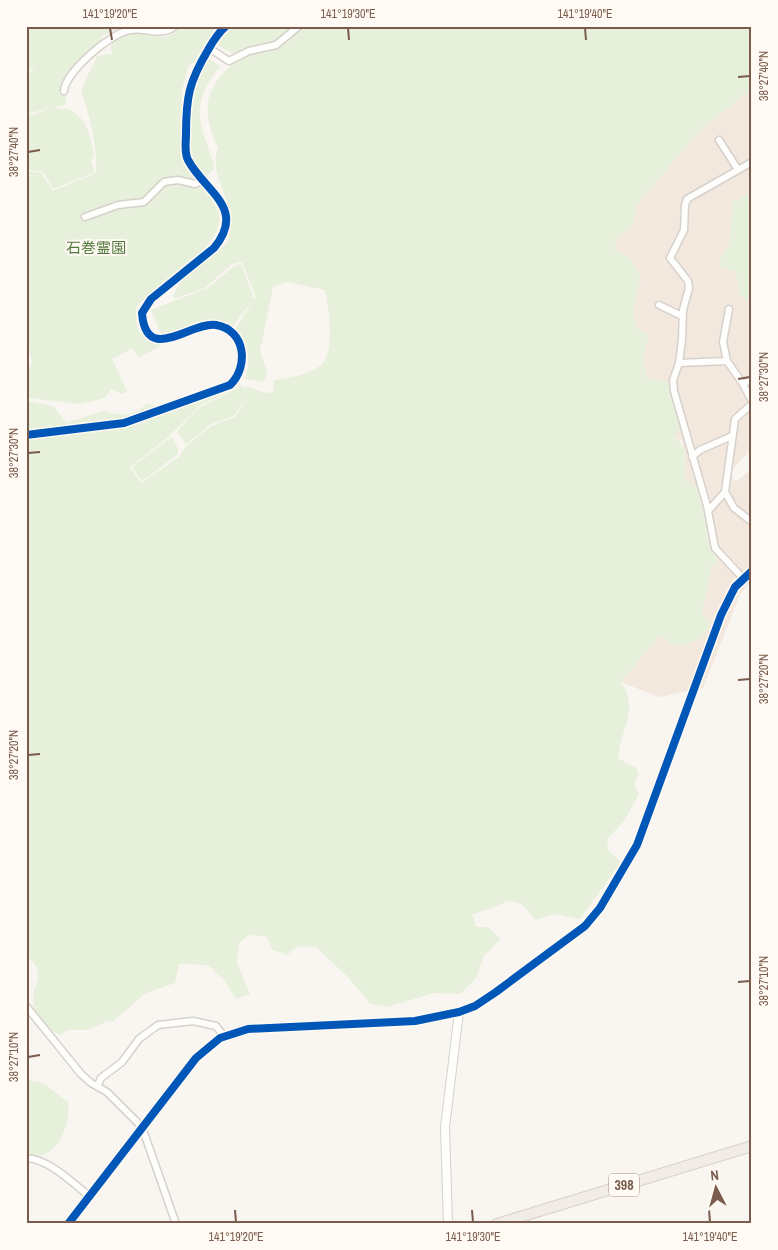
<svg xmlns="http://www.w3.org/2000/svg" width="778" height="1250" font-family="'Archivo Narrow','Noto Sans JP',sans-serif">
	<style>
		.residential { fill: #f2e8de }
		.green { fill: #e7f0db }
		.lines { fill: none; stroke-linecap: round; stroke-linejoin: round }
		.minor-casing { stroke: #d7d1cb; stroke-width: 9 }
		.tertiary-casing { stroke: #d7d1cb; stroke-width: 10 }
		.trunk-casing { stroke: #dad1cc; stroke-width: 12 }
		.minor { stroke: #fefefd; stroke-width: 6 }
		.tertiary { stroke: #fefefd; stroke-width: 8 }
		.trunk { stroke: #f2ece8; stroke-width: 10 }
		.cycleway-casing { stroke: #fffaf3; stroke-width: 11 }
		.cycleway { stroke: #0057b8; stroke-width: 8 }
		.ticks { fill: none; stroke: #7a5c4d; stroke-width: 2 }
		.labels { text-anchor: middle; stroke-width: 4; stroke-linejoin: round; paint-order: stroke }
		.shield { fill: #fffaf3; stroke: #a28b7f; stroke-width: 1 }
		.shield-label { font-size: 14px; font-weight: bold; fill: #7a5c4d }
		.park-label { font-size: 15px; fill: #537a41; stroke: #fffaf3 }
		.neatline { fill: none; stroke: #7a5c4d; stroke-width: 2 }
		.ticks-label { font-size: 12px; text-anchor: middle; fill: #7a5c4d }
	</style>
	<rect width="100%" height="100%" fill="#f9f5f0"/>
	<path class="residential" d="M 752,89 L 752,192 L 733,202 L 729,245 L 717,265 L 736,272 L 740,294 L 752,304 L 752,448 L 731,471 L 732,478 L 737,481 L 752,469 L 752,503 L 749,504 L 752,510 L 752,580 L 740,594 L 703,688 L 659,697 L 621,682 L 660,635 L 711,627 L 702,612 L 712,565 L 718,563 L 710,546 L 699,491 L 684,477 L 685,457 L 682,441 L 674,436 L 643,365 L 643,352 L 649,335 L 635,326 L 633,307 L 641,277 L 615,250 L 616,239 L 632,225 L 637,204 L 703,127 Z"/>
	<path class="green" d="M 26,26 L 127,26 L 101,36 L 102,42 L 65,77 L 61,92 L 67,92 L 65,105 L 53,108 C 57,109 64,108 68,109 C 88,118 91,137 94,156 L 91,160 L 95,172 L 53,189 L 43,172 L 26,169 L 26,113 L 33,115 L 48,109 L 29,113 L 26,109 L 26,78 L 36,66 L 26,73 Z
		M 179,26 L 216,26 L 194,62 L 188,67 L 182,90 L 181,151 L 182,160 C 194,176 210,193 218,211 C 232,243 156,284 137,306 C 133,329 141,339 162,345 L 138,358 L 133,348 L 112,359 L 127,391 L 123,394 L 111,389 L 105,398 L 80,404 L 29,398 C 24,385 26,374 32,362 L 26,336 L 26,171 L 41,173 L 53,191 L 96,173 C 97,145 90,116 81,90 L 97,56 L 112,54 L 111,45 L 115,38 C 122,35 132,30 139,31 C 159,34 163,46 179,26 Z
		M 241,26 L 752,26 L 752,89 L 703,127 L 637,204 L 632,225 L 616,239 L 615,250 L 632,260 L 641,277 L 633,307 L 635,326 L 649,335 C 644,351 639,366 650,380 L 657,379 L 669,383 L 681,427 L 674,436 C 688,446 685,462 684,477 L 699,491 L 710,546 L 718,563 L 712,565 L 702,612 L 711,627 C 700,639 692,644 676,646 L 660,635 L 621,682 C 640,712 620,728 618,758 L 636,768 L 639,774 L 634,784 L 639,794 L 624,821 L 607,839 L 608,850 L 621,862 L 580,919 L 556,914 L 536,920 L 522,904 L 509,901 L 472,915 L 476,927 L 488,927 L 500,939 L 484,956 L 476,978 L 460,994 L 434,993 L 387,1007 L 370,1004 L 348,977 L 316,947 L 298,946 L 287,955 L 272,950 L 267,937 L 249,935 L 239,943 L 237,962 L 250,994 L 236,999 L 224,980 L 208,965 L 179,964 L 175,983 L 146,993 L 113,1021 L 107,1021 L 89,1030 L 67,1030 L 61,1035 C 49,1031 34,1017 33,1003 C 31,982 50,976 26,955 L 26,398 L 28,401 L 53,406 L 66,423 L 105,410 C 118,418 136,415 146,404 L 154,405 L 156,417 L 236,386 L 236,389 L 202,404 L 166,439 L 130,467 L 141,483 L 179,457 L 185,447 L 211,426 L 235,417 L 247,399 L 233,416 L 211,424 L 186,444 L 177,431 L 200,407 L 237,389 L 239,385 L 244,387 L 248,396 L 245,386 L 266,393 L 273,392 L 274,380 C 290,377 307,376 320,366 C 336,354 329,307 325,290 L 287,282 L 273,287 L 260,351 L 267,372 L 264,382 L 245,379 C 251,357 250,348 235,329 L 254,299 L 232,327 C 202,314 190,331 162,336 L 151,310 L 208,288 L 233,267 L 241,264 L 254,299 L 256,297 L 242,262 L 232,264 L 205,288 L 174,299 L 173,295 L 182,280 L 228,242 C 228,234 231,223 230,215 C 227,192 209,171 218,148 C 199,109 206,84 240,58 L 216,44 L 225,32 Z
		M 208,58 L 220,66 C 189,105 199,122 214,164 L 214,168 L 206,177 L 189,153 L 189,104 L 193,84 Z
		M 752,192 L 752,304 L 740,295 L 736,272 L 717,265 L 729,245 L 733,202 Z
		M 172,437 L 178,448 L 177,455 L 142,481 L 132,467 Z
		M 26,1080 L 43,1083 L 68,1102 C 71,1126 57,1163 26,1155 Z"/>
	<g class="lines">
		<g class="minor-casing">
			<path id="minor" d="M 209,48 L 229,61 L 249,51 L 276,45 L 299,26
				M 64,91 C 65,72 112,32 130,30 C 148,27 159,38 175,26
				M 719,140 L 737,168
				M 85,217 L 118,205 L 144,202 L 164,182 L 178,180 L 195,184 L 204,180
				M 659,305 L 682,316
				M 727,361 L 723,342 L 729,309
				M 679,363 L 727,361 L 743,384 L 752,401
				M 743,384 L 752,379
				M 752,404 L 735,419 L 725,492 L 734,508 L 752,522
				M 692,457 L 700,450 L 732,436
				M 708,511 L 725,492
				M 739,574 L 715,548 L 707,506 L 674,391 L 673,380 L 679,363 L 682,340 L 683,310 L 689,288 L 688,281 L 670,258 L 684,230 L 685,205 L 687,199 L 752,162
				M 26,1006 L 81,1074 L 91,1083 L 107,1092 L 142,1127 L 176,1224
				M 98,1085 L 101,1078 L 122,1062 L 139,1039 L 158,1025 L 193,1021 L 216,1026 L 224,1036
				M 26,1158 C 49,1159 73,1183 89,1196
				M 68,1224 L 196,1058 L 220,1038 L 248,1029 L 415,1021 L 459,1012 L 475,1006 L 496,992 L 585,926 L 600,908 L 637,845 L 721,615 L 735,587 L 752,571"/>
		</g>
		<g class="tertiary-casing">
			<path id="tertiary" d="M 26,435 L 124,423 L 230,385 C 249,367 246,330 216,325 C 191,321 146,366 142,313 L 151,299 L 214,248 C 247,208 205,192 188,160 C 184,153 186,142 186,134 C 186,97 189,82 208,50 C 213,41 218,33 226,26
				M 448,1224 L 445,1127 L 459,1012"/>
		</g>
		<g class="trunk-casing">
			<path id="trunk" d="M 497,1224 L 752,1146"/>
		</g>
		<use href="#minor" class="minor"/>
		<use href="#tertiary" class="tertiary"/>
		<use href="#trunk" class="trunk"/>
		<g class="cycleway-casing">
			<path id="cycleway" d="M 26,435 L 124,423 L 230,385 C 249,367 246,330 216,325 C 191,321 146,366 142,313 L 151,299 L 214,248 C 247,208 205,192 188,160 C 184,153 186,142 186,134 C 186,97 189,82 208,50 C 213,41 218,33 226,26
				M 68,1224 L 196,1058 L 220,1038 L 248,1029 L 415,1021 L 459,1012 L 475,1006 L 496,992 L 585,926 L 600,908 L 637,845 L 721,615 L 735,587 L 752,571"/>
		</g>
		<use href="#cycleway" class="cycleway"/>
	</g>
	<path class="ticks" d="M 110,28 L 112,40M 348,28 L 349,40M 585,28 L 586,40M 738,77 L 750,76M 28,152 L 40,150M 738,379 L 750,377M 28,453 L 40,452M 738,680 L 750,679M 28,755 L 40,754M 738,982 L 750,981M 28,1057 L 40,1055M 235,1210 L 236,1222M 472,1210 L 473,1222M 709,1210 L 710,1222"/>
	<g class="labels">
		<rect class="shield" x="609" y="1173.5" width="30" height="23" rx="4"/>
		<g class="shield-label">
			<text x="624" y="1190">398</text>
		</g>
		<g class="park-label">
			<text x="96" y="253">石巻霊園</text>
		</g>
	</g>
	<rect width="778" height="1250" fill="none" stroke="#fffaf3" stroke-width="55"/>
	<g transform="translate(716 1188) rotate(354)" stroke="#fffaf3" stroke-width="4" paint-order="stroke">
	<path d="M0-4L9 19L0 12L-9 19Z" fill="#7a5c4d"/>
	<text y="-8" font-size="14" font-weight="bold" text-anchor="middle" fill="#7a5c4d">N</text>
	</g>
	<rect x="28" y="28" width="722" height="1194" class="neatline"/>
	<g class="ticks-label">
		<text x="110" y="18">141°19'20"E</text>
		<text x="348" y="18">141°19'30"E</text>
		<text x="585" y="18">141°19'40"E</text>
		<text transform="translate(764 76) rotate(-90)" y="4">38°27'40"N</text>
		<text transform="translate(14 152) rotate(-90)" y="4">38°27'40"N</text>
		<text transform="translate(764 377) rotate(-90)" y="4">38°27'30"N</text>
		<text transform="translate(14 453) rotate(-90)" y="4">38°27'30"N</text>
		<text transform="translate(764 679) rotate(-90)" y="4">38°27'20"N</text>
		<text transform="translate(14 755) rotate(-90)" y="4">38°27'20"N</text>
		<text transform="translate(764 981) rotate(-90)" y="4">38°27'10"N</text>
		<text transform="translate(14 1057) rotate(-90)" y="4">38°27'10"N</text>
		<text x="236" y="1241">141°19'20"E</text>
		<text x="473" y="1241">141°19'30"E</text>
		<text x="710" y="1241">141°19'40"E</text>
	</g>
</svg>
